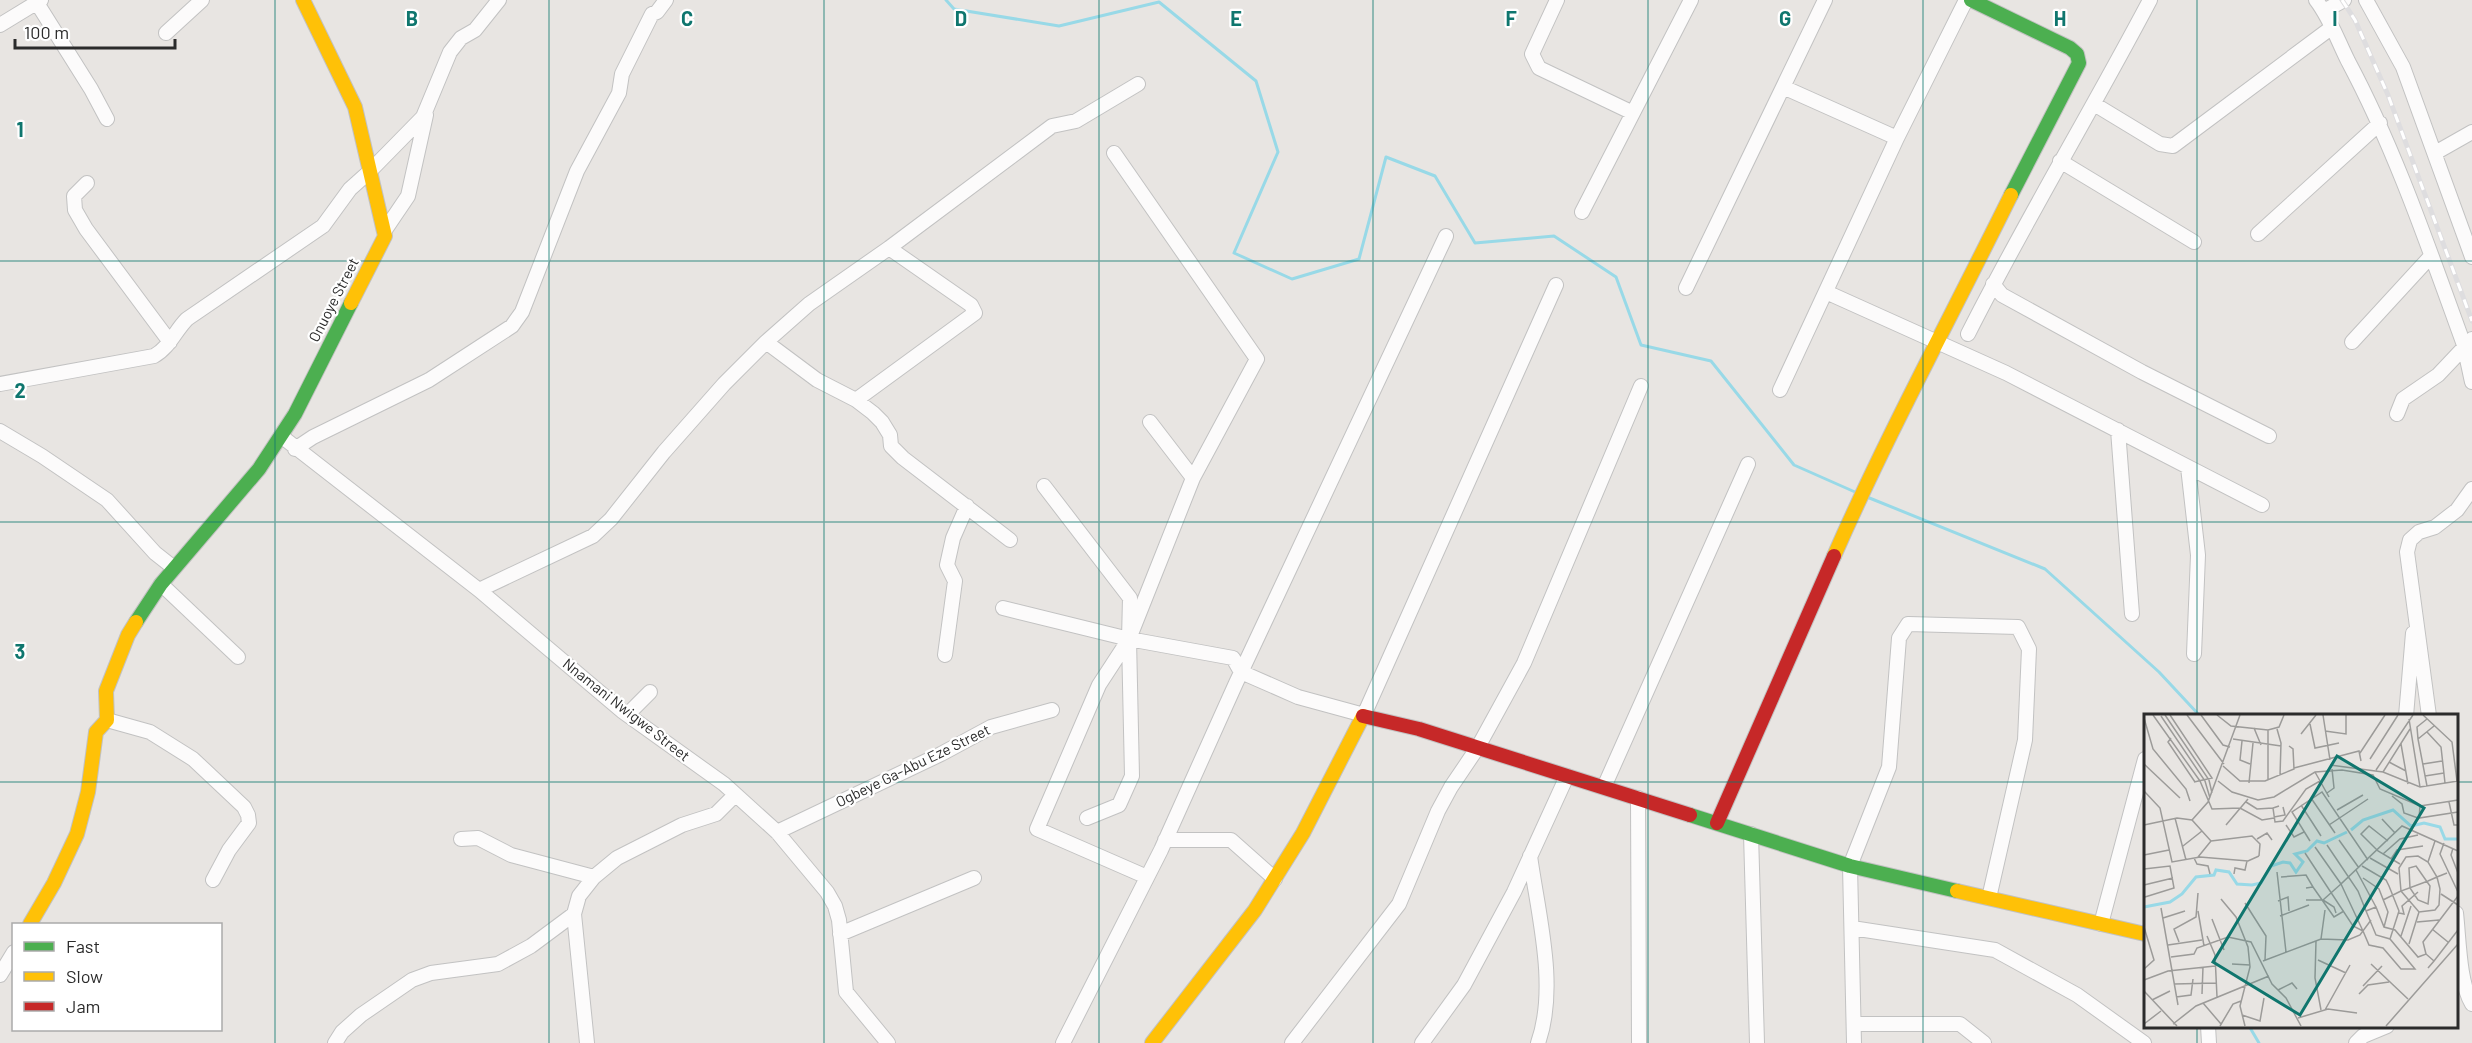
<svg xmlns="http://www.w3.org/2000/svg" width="2472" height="1043" font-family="Barlow,sans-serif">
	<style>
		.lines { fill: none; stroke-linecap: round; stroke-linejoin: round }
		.stream { stroke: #98d9e7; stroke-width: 3 }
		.street-casing { stroke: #c2c2c2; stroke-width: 16 }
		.fast-casing { stroke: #c2c2c2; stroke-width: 16 }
		.slow-casing { stroke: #c2c2c2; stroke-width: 16 }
		.jam-casing { stroke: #c2c2c2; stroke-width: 16 }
		.street { stroke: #fcfbfb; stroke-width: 14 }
		.fast { stroke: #4caf50; stroke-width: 14 }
		.slow { stroke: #ffc107; stroke-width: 14 }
		.jam { stroke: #c62828; stroke-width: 14 }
		.rail-casing { stroke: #dedddf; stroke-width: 5 }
		.rail { stroke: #fff; stroke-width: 3; stroke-dasharray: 9; stroke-linecap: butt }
		.grid { fill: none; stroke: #0f766e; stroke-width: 1.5; stroke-opacity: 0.55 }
		.labels { text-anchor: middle; stroke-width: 4.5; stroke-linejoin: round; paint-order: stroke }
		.street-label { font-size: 15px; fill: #2b2b2b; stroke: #fff }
		.inset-river { fill: none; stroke: #98d9e7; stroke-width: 3 }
		.inset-road { fill: none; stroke: #9c9b99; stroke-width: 1.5 }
		.view { fill: #0f766e; fill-opacity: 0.15; stroke: #0f766e; stroke-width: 3 }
		.inset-edge { fill: none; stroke: #2b2b2b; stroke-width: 3 }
		.grid-label { font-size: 20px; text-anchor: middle; font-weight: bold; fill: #0f766e; stroke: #fff; stroke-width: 4.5; stroke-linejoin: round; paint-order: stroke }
	</style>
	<rect width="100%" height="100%" fill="#e8e5e2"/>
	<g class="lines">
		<path class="stream" d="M 946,0 L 954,9 L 1059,26 L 1159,2 L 1256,81 L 1278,152 L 1234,253 L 1292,279 L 1359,259 L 1386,157 L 1435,176 L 1475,243 L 1554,236 L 1616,277 L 1641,345 L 1711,361 L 1794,465 L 1855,492
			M 1867,497 L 2045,569 L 2159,672 L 2200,716
			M 2249,1026 L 2259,1043"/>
		<g class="street-casing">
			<path id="street" d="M 1557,0 L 1532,54 L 1539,68 L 1631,112
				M 2316,0 C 2330,18 2338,41 2348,61 C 2396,151 2429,249 2464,345 L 2472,382
				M 2366,0 L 2403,67 L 2472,257
				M 37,3 L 91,89 L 107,119
				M 2324,11 L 2344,0
				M 0,25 L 41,0
				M 166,33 L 202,0
				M 1783,87 L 1897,138
				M 2094,104 L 2160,144 L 2173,146 L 2331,28
				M 1114,153 L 1257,359 L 1193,478 L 1150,422
				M 2435,153 L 2472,132
				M 2060,161 L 2194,242
				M 87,183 L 74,196 L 75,210 L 86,229 L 170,342
				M 1582,212 L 1691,0
				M 385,230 L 408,196 L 426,115
				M 2258,234 L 2380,123
				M 1993,284 L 2002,295 L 2142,372 L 2269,436
				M 1686,288 L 1825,0
				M 1826,292 L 2006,373 L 2262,505
				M 1968,334 C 2025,221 2091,112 2150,0
				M 766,342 L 817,380 L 856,400 L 873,413 L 882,422 L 890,435 L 891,446 L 903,458 L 1010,540
				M 2352,342 L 2431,256
				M 0,384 L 154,356 C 169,348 175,331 187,319 L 323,226 L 350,189 L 369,172 L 423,117 L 450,52 L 461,38 L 475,30 L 499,0
				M 1780,390 L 1897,138 L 1966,0
				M 856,400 L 975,313 L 971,305 L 889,248
				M 2397,414 L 2403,399 L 2438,375 L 2472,339
				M 2118,430 L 2132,614
				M 0,431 L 42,456 L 107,500 L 155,553 L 174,568
				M 281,436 L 479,590 L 622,711 L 724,784 L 777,832 L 827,892 L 835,906 L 839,920 L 846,992 L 888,1043
				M 295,449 L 313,437 L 429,380 L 512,326 L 522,312 L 577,171 L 619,93 L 622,74 L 652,14 L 657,12 L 666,0
				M 2188,467 L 2198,555 L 2194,654
				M 1044,486 L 1130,598 L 1129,639 L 1233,658 L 1241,672 L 1298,697 L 1364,715 L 1556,285
				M 161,584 L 238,657
				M 479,590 L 593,536 L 611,519 L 664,452 L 724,384 L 766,342 L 809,304 L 889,248 L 1052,126 L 1076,121 L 1138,84
				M 1003,608 L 1129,639
				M 945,655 L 955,581 L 947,565 L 953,538 L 967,506
				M 628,714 L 650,692
				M 2406,716 L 2413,633
				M 2429,716 L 2407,552 L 2410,540 L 2419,532 L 2435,527 L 2457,510 L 2472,489
				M 107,720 L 150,732 L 193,759 L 244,807 L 248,815 L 249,823 L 229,850 L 213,880
				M 1604,787 L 1748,464
				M 1638,798 L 1639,1043
				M 1087,818 L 1119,805 L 1132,776 L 1129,639
				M 777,832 L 941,754 L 991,727 L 1052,710
				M 1751,834 L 1757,1043
				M 461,839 L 478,838 L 511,855 L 594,877
				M 1165,840 L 1231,840 L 1275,879
				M 1530,856 C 1538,914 1558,987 1538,1043
				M 1147,877 L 1037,829 L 1099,685 L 1129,639 L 1193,478
				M 2456,913 C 2459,939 2459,982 2472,1004
				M 574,914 L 587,1043
				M 2101,924 L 2145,759
				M 1852,928 L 1995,950 L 2077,995 L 2144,1043
				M 840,934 L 974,878
				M 0,975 L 14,952
				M 1854,1024 L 1960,1024 L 1984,1043
				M 2208,1026 L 2209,1043
				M 335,1043 L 342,1032 L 361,1015 L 412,980 L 431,973 L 498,964 L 531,946 L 574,914 L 579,896 L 594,877 L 617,858 L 682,825 L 716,814 L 735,795
				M 1063,1043 L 1161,850 L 1236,683 L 1446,236
				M 1292,1043 L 1399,904 L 1438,811 L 1451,787 L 1478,747 L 1524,663 L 1641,386
				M 1422,1043 L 1464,985 L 1514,892 L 1567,776
				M 1854,1043 L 1850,866 L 1889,767 L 1899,638 L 1908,624 L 2018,627 L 2029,649 L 2025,740 L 1989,898
				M 2356,1043 L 2363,1036 L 2387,1026"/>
		</g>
		<g class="fast-casing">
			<path id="fast" d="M 1971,0 L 2070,48 L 2077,54 L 2079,63 L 2011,195
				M 136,622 L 161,584 L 259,469 L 295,414 L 351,303
				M 1690,815 L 1850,866 L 1957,891"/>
		</g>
		<g class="slow-casing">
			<path id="slow" d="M 303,0 L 355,107 L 385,236 L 351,303
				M 1834,556 C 1888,433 1952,315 2011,195
				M 1957,891 L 2145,934
				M 30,924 L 54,883 L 77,834 L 88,792 L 96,732 L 107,720 L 106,691 L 128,635 L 136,622
				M 1152,1043 L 1255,910 L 1303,833 L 1363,716"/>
		</g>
		<g class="jam-casing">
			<path id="jam" d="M 1363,716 L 1419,729 L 1690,815
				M 1717,823 L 1834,556"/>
		</g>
		<use href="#street" class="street"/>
		<use href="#fast" class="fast"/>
		<use href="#slow" class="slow"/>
		<use href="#jam" class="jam"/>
		<g class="rail-casing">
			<path id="rail" d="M 2342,0 L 2355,20 L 2388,95 L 2472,321"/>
		</g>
		<use href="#rail" class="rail"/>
	</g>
	<path class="grid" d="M 275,0 L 275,1043M 549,0 L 549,1043M 824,0 L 824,1043M 1099,0 L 1099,1043M 1373,0 L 1373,1043M 1648,0 L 1648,1043M 1923,0 L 1923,1043M 2197,0 L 2197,716M 0,261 L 2472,261M 0,522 L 2472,522M 0,782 L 2145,782M 2456,782 L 2472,782M 2197,1026 L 2197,1043"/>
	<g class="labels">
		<g class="street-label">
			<text transform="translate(334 300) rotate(-63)" y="5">Onuoye Street</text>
			<text transform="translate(626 710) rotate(38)" y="5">Nnamani Nwigwe Street</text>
			<text transform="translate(913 766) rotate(-26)" y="5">Ogbeye Ga-Abu Eze Street</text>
		</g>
	</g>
	<g transform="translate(2144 714)">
		<rect width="314" height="314" fill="#e8e5e2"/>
		<path class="inset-river" d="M 207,116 L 219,106 L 249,96 L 267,112 L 280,109 L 296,113 L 301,125 L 314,125M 0,193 L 26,188 L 38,180 L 52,163 L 70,161 L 72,156 L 85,158 L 93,170 L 108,171 L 117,169 L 127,152 L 139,148 L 146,149 L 152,158 L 159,148 L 151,140 L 163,137 L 173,127 L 180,129 L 203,118"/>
		<path class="inset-road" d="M 9,1 L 56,67M 21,1 L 65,66 L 68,79M 26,1 L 68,64 L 50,68M 43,1 L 80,50M 57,1 L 79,31 L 86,33M 73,1 L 87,12 L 124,16 L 135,13 L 140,1M 179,1 L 186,46M 279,1 L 308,28 L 313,67M 17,2 L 61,67 L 66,84M 0,4 L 9,35 L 42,75 L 46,87M 265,5 L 276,73M 166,10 L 171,34 L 195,29M 110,14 L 117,31M 133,15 L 137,29 L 136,62M 124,16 L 124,66M 181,17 L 202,20 L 202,1M 283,18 L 297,33 L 301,69M 157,20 L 172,1M 27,24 L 24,28 L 51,68M 89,25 L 137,32M 274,25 L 273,13 L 283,5M 98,27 L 96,46 L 106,50M 257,30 L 264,70M 216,39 L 241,1M 226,45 L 254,1M 245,48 L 262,57M 0,50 L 36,84M 279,50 L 298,47M 186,51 L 239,58 L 276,73 L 314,67M 79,52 L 96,67 L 121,67 L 150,55 L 149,35 L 145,32M 150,54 L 215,37 L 217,47M 232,56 L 269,1M 171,58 L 185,83M 239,58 L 266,15M 281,62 L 300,59M 56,67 L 68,95 L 96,94 L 118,106 L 130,104M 74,67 L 88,78 L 114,86 L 130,83 L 171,58 L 198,56 L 229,61 L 236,75 L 276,92 L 314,86M 105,69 L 109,29M 283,72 L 274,25 L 290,12M 0,77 L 16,94 L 28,148 L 56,143 L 104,147 L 115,142M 183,79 L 190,74 L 188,55M 248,82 L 258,90 L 260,99 L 274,104M 167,84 L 191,119M 102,88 L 113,95 L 129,94M 305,88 L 310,111 L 314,111M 157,91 L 177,122M 135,92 L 129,94 L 131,108 L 139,107 L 162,75 L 176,67M 276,92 L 275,104 L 314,98M 193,96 L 219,81M 130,103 L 141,101 L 139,93M 31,104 L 42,146M 238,105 L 251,119M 48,106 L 64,88 L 96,1M 0,111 L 33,104 L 48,106 L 67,127 L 54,143M 82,111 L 104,85M 142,111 L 150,123 L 160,118M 185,111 L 224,85M 113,125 L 123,119 L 128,126M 195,126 L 215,154M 67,127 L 108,122 L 116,130 L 115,142M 166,127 L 148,98 L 178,78 L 224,146M 244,127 L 225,112 L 217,120 L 234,137 L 256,150M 300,129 L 296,140 L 314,178M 183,131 L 214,177 L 222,197M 39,132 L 58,117M 309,134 L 307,141 L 314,159M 161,139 L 209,212 L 219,217 L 197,170 L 258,112 L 314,137M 239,140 L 256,125 L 274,121M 0,141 L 25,136M 50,144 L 53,150 L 64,152 L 66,160M 226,144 L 254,160M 247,145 L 253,136 L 279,132M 284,148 L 291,127M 218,152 L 242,166 L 245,172 L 255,197 L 246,225M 272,152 L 286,172 L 284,190 L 274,186 L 266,174 L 265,154 ZM 0,155 L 26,152 L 30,174 L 1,183M 212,156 L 232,193 L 222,197 L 232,221 L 246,225 L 271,255 L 257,255 L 239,234 L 225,231 L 219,217M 133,158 L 142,238M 90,160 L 91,154 L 101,156 L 103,147M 137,163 L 162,161 L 169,173 L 162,174M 219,164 L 235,175 L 244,198 L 240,213M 0,171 L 29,164M 169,173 L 190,203 L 200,197M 297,180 L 314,191M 77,185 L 92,203 L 104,233 L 106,253 L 96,292 L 101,312M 162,186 L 179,186 L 197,170 L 171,133M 179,186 L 190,193 L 192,199M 239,186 L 257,177 L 255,154 L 262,143 L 274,142 L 284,148 L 293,163 L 296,175 L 295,191 L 291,196 L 275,198 L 257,177 L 284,167 L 293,163 L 303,159M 134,187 L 144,183 L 145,197M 101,189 L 122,222 L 121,246M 232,193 L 240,213 L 251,216 L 274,243 L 282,240 L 290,247 L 284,254M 17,194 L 34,291M 54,197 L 60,232M 255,199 L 260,200 L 258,192 L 274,178M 136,202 L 165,191M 19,204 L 41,197M 68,205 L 80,236M 273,208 L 295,206M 0,213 L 10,246 L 0,255M 288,215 L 304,228M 63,222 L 71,241 L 73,283M 257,222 L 267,192M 177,225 L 181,196M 172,227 L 171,264 L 177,296M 35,228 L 30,215 L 52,203 L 54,179M 265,230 L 275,198M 24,231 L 58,226M 282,240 L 279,228 L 314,182M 27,243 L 50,240 L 53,234 L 84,223 L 107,228 L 128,270 L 142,284 L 157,312M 174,246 L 202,259M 119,247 L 177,225 L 204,226 L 216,221 L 227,206M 290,247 L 314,216M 88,250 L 106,251M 227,250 L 264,285M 0,266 L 24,257 L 71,252M 30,270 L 73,269M 219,272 L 238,252M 134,276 L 148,269 L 153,275M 0,277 L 33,312M 58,280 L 59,253M 215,280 L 224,271 L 245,268M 32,283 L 47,281 L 49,265M 8,286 L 26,277M 59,289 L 77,310M 181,296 L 206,251M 98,301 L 116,307 L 120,284M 154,304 L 184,295 L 213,299M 0,310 L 17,297M 29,310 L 52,292 L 125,262M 76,312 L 89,290 L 97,287M 242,312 L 314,230"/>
		<path class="view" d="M 193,42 L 280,94 L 156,301 L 69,248 Z"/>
		<rect width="314" height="314" class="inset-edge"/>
	</g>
	<g class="grid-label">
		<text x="412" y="26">B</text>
		<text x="687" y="26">C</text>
		<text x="961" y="26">D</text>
		<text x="1236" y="26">E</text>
		<text x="1511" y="26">F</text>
		<text x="1785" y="26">G</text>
		<text x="2060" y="26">H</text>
		<text x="2335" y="26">I</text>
		<text x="20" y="137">1</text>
		<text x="20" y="398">2</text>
		<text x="20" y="659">3</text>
	</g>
	<rect x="12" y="923" width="210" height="108" fill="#ffffff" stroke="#aaaaaa" stroke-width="1.5"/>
	<rect x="24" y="942" width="30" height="9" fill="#4caf50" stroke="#aaaaaa" stroke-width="1.5"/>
	<text x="66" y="953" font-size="18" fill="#2b2b2b">Fast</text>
	<rect x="24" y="972" width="30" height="9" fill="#ffc107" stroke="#aaaaaa" stroke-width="1.5"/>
	<text x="66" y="983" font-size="18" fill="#2b2b2b">Slow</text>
	<rect x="24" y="1002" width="30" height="9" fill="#c62828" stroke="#aaaaaa" stroke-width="1.5"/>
	<text x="66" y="1013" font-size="18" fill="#2b2b2b">Jam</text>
	<path d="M15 39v9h160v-9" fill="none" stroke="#2b2b2b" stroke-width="3"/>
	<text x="24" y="39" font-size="18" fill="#2b2b2b" stroke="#ffffff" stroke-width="4.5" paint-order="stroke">100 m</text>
</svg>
